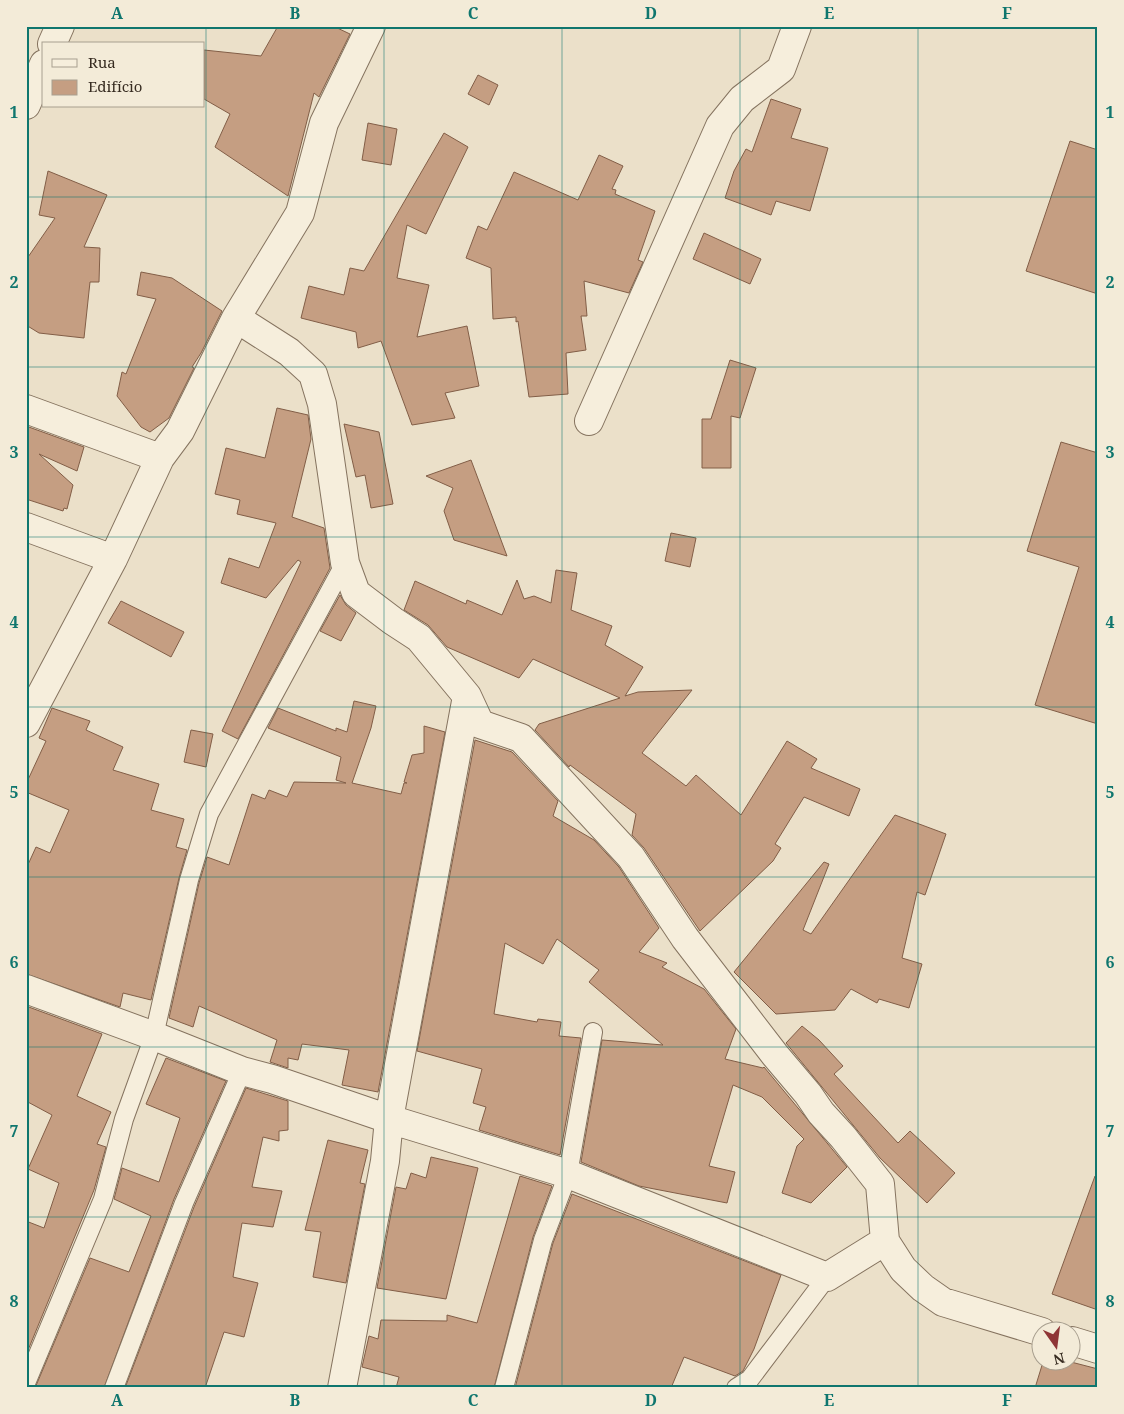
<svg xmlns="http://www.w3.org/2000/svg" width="1124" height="1414" font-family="'Noto Serif',serif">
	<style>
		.building { fill: #c59e82; stroke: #825e47 }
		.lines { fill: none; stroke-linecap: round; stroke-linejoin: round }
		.lane-casing { stroke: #85735f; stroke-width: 20 }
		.street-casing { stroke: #85735f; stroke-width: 30 }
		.lane { stroke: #f6eedc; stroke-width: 18 }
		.street { stroke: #f6eedc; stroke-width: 28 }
		.grid { fill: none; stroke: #0f766e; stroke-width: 1; stroke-opacity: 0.55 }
		.neatline { fill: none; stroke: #0f766e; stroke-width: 2 }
		.grid-label { font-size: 16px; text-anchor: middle; font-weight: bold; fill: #0f766e }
	</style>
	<rect width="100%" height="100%" fill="#ebe0c9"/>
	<path class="building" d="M 278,26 L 333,26 L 350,34 L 319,97 L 314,93 L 288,196 L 215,147 L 230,114 L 204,99 L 204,50 L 261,56 Z
		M 478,75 L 498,85 L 489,105 L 468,94 Z
		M 771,99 L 801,109 L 791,138 L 828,148 L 810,211 L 776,201 L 771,215 L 725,198 L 734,171 L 746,149 L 752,152 Z
		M 368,123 L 397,129 L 391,165 L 362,160 Z
		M 444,133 L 468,147 L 426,234 L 407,225 L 397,278 L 429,285 L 417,337 L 467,326 L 479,386 L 445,393 L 455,418 L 412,425 L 381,341 L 358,348 L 356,332 L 301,318 L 309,286 L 344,295 L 350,268 L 364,271 Z
		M 1070,141 L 1098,150 L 1098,294 L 1026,271 Z
		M 599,155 L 623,166 L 612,189 L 616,190 L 615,194 L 655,211 L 638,260 L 643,262 L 629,293 L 584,281 L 587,316 L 581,316 L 586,350 L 566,353 L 568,394 L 529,397 L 518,321 L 516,322 L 516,317 L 493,319 L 491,268 L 466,258 L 478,226 L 487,230 L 514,172 L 578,200 Z
		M 48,171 L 107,195 L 84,247 L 100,248 L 99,282 L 90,282 L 84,338 L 39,333 L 26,325 L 26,260 L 55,218 L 39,215 Z
		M 704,233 L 761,259 L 750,284 L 693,259 Z
		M 141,272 L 172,278 L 222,311 L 201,353 L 192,367 L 194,368 L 169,418 L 150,432 L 141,427 L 117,396 L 122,372 L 126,374 L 156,299 L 137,295 Z
		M 730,360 L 756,368 L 740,418 L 731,416 L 731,468 L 702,468 L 702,419 L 711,419 Z
		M 277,408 L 308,415 L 311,439 L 292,517 L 324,528 L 330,568 L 238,739 L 222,731 L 301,562 L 298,560 L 266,598 L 221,583 L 229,558 L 259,568 L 276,523 L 237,514 L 240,500 L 215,494 L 226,448 L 265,458 Z
		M 344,424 L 379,432 L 393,504 L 371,508 L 365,475 L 356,477 Z
		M 26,426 L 84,447 L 77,471 L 39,454 L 73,485 L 67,509 L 64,508 L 63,511 L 26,499 Z
		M 1061,442 L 1098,453 L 1098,724 L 1035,705 L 1079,567 L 1027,551 Z
		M 471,460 L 507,556 L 454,540 L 444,511 L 453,488 L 426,476 Z
		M 671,533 L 696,538 L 690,567 L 665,561 Z
		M 556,570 L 577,573 L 571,610 L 612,626 L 605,645 L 643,667 L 625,696 L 638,692 L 692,690 L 642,753 L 686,786 L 696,775 L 741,815 L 787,741 L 817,759 L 811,768 L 860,789 L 849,816 L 804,797 L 775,844 L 781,848 L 773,861 L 700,931 L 644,848 L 632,835 L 636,814 L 570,765 L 569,767 L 535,730 L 539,724 L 620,698 L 533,659 L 519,678 L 447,647 L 428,625 L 404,610 L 415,581 L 466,604 L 467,600 L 502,615 L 517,580 L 524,599 L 534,596 L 551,603 Z
		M 340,595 L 346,605 L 356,613 L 341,641 L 320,631 Z
		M 121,601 L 184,632 L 171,657 L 108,623 Z
		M 354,701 L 376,706 L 371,728 L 352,783 L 401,794 L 404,783 L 407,783 L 404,782 L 412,755 L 424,753 L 424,726 L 445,732 L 378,1092 L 342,1085 L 349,1050 L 302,1044 L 298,1060 L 288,1058 L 288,1068 L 270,1062 L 277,1040 L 199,1006 L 193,1027 L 169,1018 L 199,883 L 207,857 L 229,865 L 252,794 L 265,799 L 269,790 L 287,797 L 294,782 L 346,783 L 336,780 L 341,757 L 268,728 L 278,708 L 336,731 L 336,728 L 347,732 Z
		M 52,708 L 90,721 L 86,730 L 123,747 L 113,770 L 159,784 L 151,810 L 184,819 L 176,847 L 187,850 L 179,878 L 151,1000 L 123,993 L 120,1007 L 26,974 L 26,869 L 36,847 L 50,853 L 69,810 L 26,792 L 26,784 L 46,741 L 39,738 Z
		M 191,730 L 213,734 L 206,767 L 184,762 Z
		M 475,740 L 512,752 L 558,801 L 553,816 L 594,840 L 619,867 L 659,928 L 639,952 L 667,963 L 662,967 L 704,989 L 736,1029 L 725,1059 L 763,1068 L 764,1067 L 847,1167 L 811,1203 L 782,1193 L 797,1146 L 804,1139 L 762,1097 L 733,1085 L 709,1166 L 735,1172 L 727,1203 L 639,1186 L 581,1162 L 602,1040 L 663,1045 L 589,982 L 599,970 L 557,939 L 543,964 L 505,943 L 494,1014 L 537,1022 L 538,1019 L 561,1022 L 559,1036 L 581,1038 L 560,1155 L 479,1130 L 486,1107 L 473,1103 L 482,1069 L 417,1051 Z
		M 895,815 L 946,834 L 925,895 L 917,892 L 902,958 L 922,964 L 909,1008 L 879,999 L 877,1003 L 851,989 L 835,1010 L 776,1014 L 734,972 L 824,862 L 829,864 L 803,930 L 811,934 Z
		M 26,1006 L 102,1034 L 77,1096 L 111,1112 L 97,1144 L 106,1147 L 94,1190 L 26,1355 L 26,1221 L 44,1228 L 59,1183 L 28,1169 L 52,1115 L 26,1101 Z
		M 802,1026 L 819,1040 L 843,1066 L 834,1074 L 898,1143 L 910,1131 L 955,1173 L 927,1203 L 880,1158 L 786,1043 Z
		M 166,1058 L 226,1081 L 174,1199 L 104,1388 L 35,1388 L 90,1258 L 129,1272 L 151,1216 L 114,1199 L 122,1168 L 159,1182 L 180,1118 L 146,1104 Z
		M 246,1088 L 288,1101 L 288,1130 L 279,1131 L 279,1141 L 263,1137 L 252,1187 L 282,1191 L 273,1227 L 242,1223 L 233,1277 L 258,1283 L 244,1337 L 224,1332 L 205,1388 L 125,1388 L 194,1207 Z
		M 328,1140 L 368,1150 L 360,1183 L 365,1184 L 346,1283 L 313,1277 L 321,1232 L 305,1230 Z
		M 431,1157 L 478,1168 L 446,1299 L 377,1288 L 396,1187 L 406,1189 L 411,1173 L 426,1178 Z
		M 520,1176 L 552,1186 L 533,1237 L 494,1388 L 396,1388 L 399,1377 L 362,1367 L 369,1336 L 378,1339 L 381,1320 L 447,1321 L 447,1315 L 477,1323 Z
		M 1095,1176 L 1098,1176 L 1098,1310 L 1052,1294 Z
		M 572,1194 L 781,1275 L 754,1349 L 743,1371 L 735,1376 L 684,1357 L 671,1388 L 515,1388 L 553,1243 Z
		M 1043,1362 L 1071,1362 L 1098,1369 L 1098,1388 L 1035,1388 Z"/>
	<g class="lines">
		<g class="lane-casing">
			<path id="lane" d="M 26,1383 L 103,1199 L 124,1119 L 154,1036 L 189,880 L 209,814 L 345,563
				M 114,1388 L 184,1203 L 242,1071
				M 504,1388 L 543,1240 L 568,1174 L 593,1032
				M 736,1388 L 750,1379 L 827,1277"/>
		</g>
		<g class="street-casing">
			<path id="street" d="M 52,44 L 60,26
				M 26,105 L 44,64
				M 236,318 L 289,352 L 313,374 L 322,404 L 345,563 L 356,593 L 393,621 L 419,638 L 467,696 L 480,724 L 521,738 L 631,857 L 685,938 L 775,1055 L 808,1094 L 821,1113 L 843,1137 L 880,1184 L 885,1241 L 903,1269 L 923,1288 L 943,1302 L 1042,1332
				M 26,409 L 160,458
				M 589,421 L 720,126 L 742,99 L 781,69 L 797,26
				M 26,527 L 113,559
				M 26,723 L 113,559 L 160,458 L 180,431 L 236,318 L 300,213 L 324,123 L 371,26
				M 26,989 L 154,1036 L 242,1071 L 272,1079 L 389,1119 L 568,1174 L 827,1277 L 885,1241
				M 1072,1341 L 1098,1349
				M 342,1388 L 385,1161 L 389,1119 L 467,696"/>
		</g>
		<use href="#lane" class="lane"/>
		<use href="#street" class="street"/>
	</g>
	<path class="grid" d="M 206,26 L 206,1388M 384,26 L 384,1388M 562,26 L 562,1388M 740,26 L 740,1388M 918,26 L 918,1388M 26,197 L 1098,197M 26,367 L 1098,367M 26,537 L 1098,537M 26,707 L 1098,707M 26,877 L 1098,877M 26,1047 L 1098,1047M 26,1217 L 1098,1217"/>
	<rect width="1124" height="1414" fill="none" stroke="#f3ebd8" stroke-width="55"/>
	<rect x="42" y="42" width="162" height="65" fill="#f3ebd8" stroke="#a89f8f"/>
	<rect x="52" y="59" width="25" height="8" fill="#f6eedc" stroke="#a89f8f"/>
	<text x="88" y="68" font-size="15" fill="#372c21">Rua</text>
	<rect x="52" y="80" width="25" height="15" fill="#c59e82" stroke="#a89f8f"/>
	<text x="88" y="92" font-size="15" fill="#372c21">Edifício</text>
	<g transform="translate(1056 1346) rotate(166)"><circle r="24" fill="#f3ebd8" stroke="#a89f8f"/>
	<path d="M0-4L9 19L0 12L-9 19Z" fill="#8f3536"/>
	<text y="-8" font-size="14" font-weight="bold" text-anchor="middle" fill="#372c21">N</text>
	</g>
	<rect x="28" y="28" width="1068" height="1358" class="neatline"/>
	<g class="grid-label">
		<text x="117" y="19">A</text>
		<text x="295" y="19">B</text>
		<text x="473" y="19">C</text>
		<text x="651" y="19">D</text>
		<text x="829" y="19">E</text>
		<text x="1007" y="19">F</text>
		<text x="14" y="118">1</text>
		<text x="1110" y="118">1</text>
		<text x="14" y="288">2</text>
		<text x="1110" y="288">2</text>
		<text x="14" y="458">3</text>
		<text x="1110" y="458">3</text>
		<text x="14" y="628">4</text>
		<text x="1110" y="628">4</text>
		<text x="14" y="798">5</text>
		<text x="1110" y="798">5</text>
		<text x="14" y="968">6</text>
		<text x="1110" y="968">6</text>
		<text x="14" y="1137">7</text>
		<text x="1110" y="1137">7</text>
		<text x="14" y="1307">8</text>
		<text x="1110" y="1307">8</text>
		<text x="117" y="1406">A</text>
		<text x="295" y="1406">B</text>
		<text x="473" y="1406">C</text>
		<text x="651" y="1406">D</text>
		<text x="829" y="1406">E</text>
		<text x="1007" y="1406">F</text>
	</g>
</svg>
